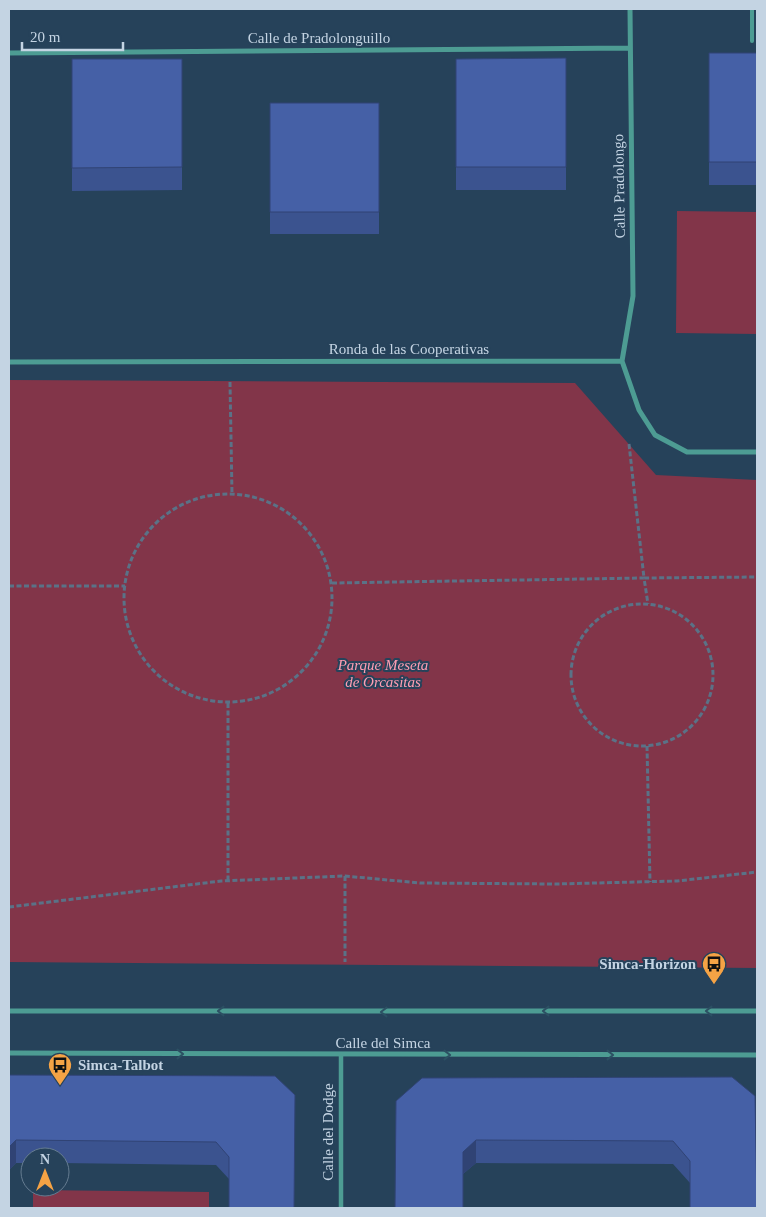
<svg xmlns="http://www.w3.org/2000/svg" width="766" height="1217" font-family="Georgia,serif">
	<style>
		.green { fill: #823549 }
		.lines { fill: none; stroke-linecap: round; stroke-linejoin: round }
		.path { stroke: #5a7287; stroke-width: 3; stroke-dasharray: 5 2.5; stroke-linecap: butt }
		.service { stroke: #4d9c93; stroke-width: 4 }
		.pedestrian { stroke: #4d9c93; stroke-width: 4.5 }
		.minor { stroke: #4d9c93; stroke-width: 5 }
		.wall { fill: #3b538f }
		.shaded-wall { fill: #304374 }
		.building { fill: #4560a6; stroke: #304374 }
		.oneway { stroke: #2c5063 }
		.labels { text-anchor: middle; stroke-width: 4; stroke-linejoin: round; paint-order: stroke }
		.street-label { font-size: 15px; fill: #c4d4e3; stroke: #26425a }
		.park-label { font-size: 15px; font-style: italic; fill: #ff9eb3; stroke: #26425a }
		.poi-label { font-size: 15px; font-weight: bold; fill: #c4d4e3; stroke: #26425a; text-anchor: end }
	</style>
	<rect width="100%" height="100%" fill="#26425a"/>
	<path class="green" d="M 677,211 L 757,212 L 757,334 L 676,333 Z
		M 9,380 L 575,383 L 656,475 L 757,480 L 757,968 L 9,962 Z
		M 33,1190 L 209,1192 L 209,1208 L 33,1208 Z"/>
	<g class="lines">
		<path class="path" d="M 230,382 L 232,494
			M 629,444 L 644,578 L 757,577
			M124 598a104 104 0 1 1 208 0a104 104 0 1 1-208 0Z
			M 332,583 L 644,578 L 648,604
			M 9,586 L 125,586
			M571 675a71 71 0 1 1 142 0a71 71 0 1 1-142 0Z
			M 228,703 L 228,881
			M 647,746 L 650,882
			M 345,876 L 345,962
			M 9,907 L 221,881 L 345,876 L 420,883 L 556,884 L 677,881 L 757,872"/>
		<path class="service" d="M 752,41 L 752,9"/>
		<path class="pedestrian" d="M 341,1056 L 341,1208"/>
		<path class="minor" d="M 9,53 L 629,48
			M 622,361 L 633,296 L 630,9
			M 9,362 L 622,361 L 639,410 L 655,435 L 687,452 L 757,452
			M 9,1011 L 757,1011
			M 9,1053 L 757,1055"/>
	</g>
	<path class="wall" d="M 709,53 L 757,53 L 757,185 L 709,185 Z
		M 566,58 L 566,190 L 456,190 L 456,59 Z
		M 72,59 L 182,59 L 182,190 L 72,191 Z
		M 270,103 L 379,103 L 379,234 L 270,234 Z
		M 9,1075 L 275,1076 L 229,1179 L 216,1165 L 60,1163 L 60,1157 L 30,1157 L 30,1163 L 16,1163 L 9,1170 Z
		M 732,1077 L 690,1183 L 673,1164 L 476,1163 L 463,1174 L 396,1101 Z"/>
	<path class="shaded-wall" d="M 16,1140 L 16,1163 L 9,1170 L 9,1147 Z
		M 476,1140 L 476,1163 L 463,1174 L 463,1152 Z"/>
	<path class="building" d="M 709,53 L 757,53 L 757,162 L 709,162 Z
		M 566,58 L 566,167 L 456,167 L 456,59 Z
		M 72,59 L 182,59 L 182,167 L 72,168 Z
		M 270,103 L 379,103 L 379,212 L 270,212 Z
		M 9,1075 L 275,1076 L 295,1095 L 294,1208 L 229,1208 L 229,1157 L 216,1142 L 16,1140 L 9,1147 Z
		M 732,1077 L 755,1096 L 757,1208 L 690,1208 L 690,1161 L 673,1141 L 476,1140 L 463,1152 L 463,1208 L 395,1208 L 396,1101 L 422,1078 Z"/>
	<defs><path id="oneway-chevron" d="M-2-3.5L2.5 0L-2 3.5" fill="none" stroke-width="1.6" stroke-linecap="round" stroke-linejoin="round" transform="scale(1.25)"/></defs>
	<g class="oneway">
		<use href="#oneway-chevron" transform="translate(221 1011) rotate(-180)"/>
		<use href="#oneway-chevron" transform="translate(546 1011) rotate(180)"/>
		<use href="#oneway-chevron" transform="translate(709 1011) rotate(180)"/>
		<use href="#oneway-chevron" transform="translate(384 1012) rotate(180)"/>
		<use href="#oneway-chevron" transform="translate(180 1054)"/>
		<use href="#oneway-chevron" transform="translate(447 1055)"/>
		<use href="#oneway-chevron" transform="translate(610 1055)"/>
	</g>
	<defs>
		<g id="bus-pin" transform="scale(1.25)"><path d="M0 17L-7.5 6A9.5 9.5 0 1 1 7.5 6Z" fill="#f5a345" stroke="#26425a"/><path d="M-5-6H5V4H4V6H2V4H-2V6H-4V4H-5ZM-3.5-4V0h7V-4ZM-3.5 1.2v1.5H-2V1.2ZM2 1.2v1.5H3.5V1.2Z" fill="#111"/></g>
	</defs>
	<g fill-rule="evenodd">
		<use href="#bus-pin" x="714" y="964"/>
		<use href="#bus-pin" x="60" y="1065"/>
	</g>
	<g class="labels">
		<g class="street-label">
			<text x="319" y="43">Calle de Pradolonguillo</text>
			<text transform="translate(619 186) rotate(-91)" y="5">Calle Pradolongo</text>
			<text x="409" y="354">Ronda de las Cooperativas</text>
			<text x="383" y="1048">Calle del Simca</text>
			<text transform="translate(328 1132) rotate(-90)" y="5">Calle del Dodge</text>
		</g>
		<g class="park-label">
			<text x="383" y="670">Parque Meseta<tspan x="383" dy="17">de Orcasitas</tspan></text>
		</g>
		<g class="poi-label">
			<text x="696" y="969">Simca-Horizon</text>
			<text x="78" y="1070" text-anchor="start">Simca-Talbot</text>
		</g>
	</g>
	<rect width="766" height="1217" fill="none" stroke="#c4d4e3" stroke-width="20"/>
	<g transform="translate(45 1172)"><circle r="24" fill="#26425a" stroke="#657c91"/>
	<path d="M0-4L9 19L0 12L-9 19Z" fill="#f5a345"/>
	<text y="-8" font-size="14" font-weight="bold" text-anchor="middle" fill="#c4d4e3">N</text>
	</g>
	<path d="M22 42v8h101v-8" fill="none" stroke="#c4d4e3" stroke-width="2.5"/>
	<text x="30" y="42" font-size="15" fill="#c4d4e3" stroke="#26425a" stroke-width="4" paint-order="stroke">20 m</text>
</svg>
